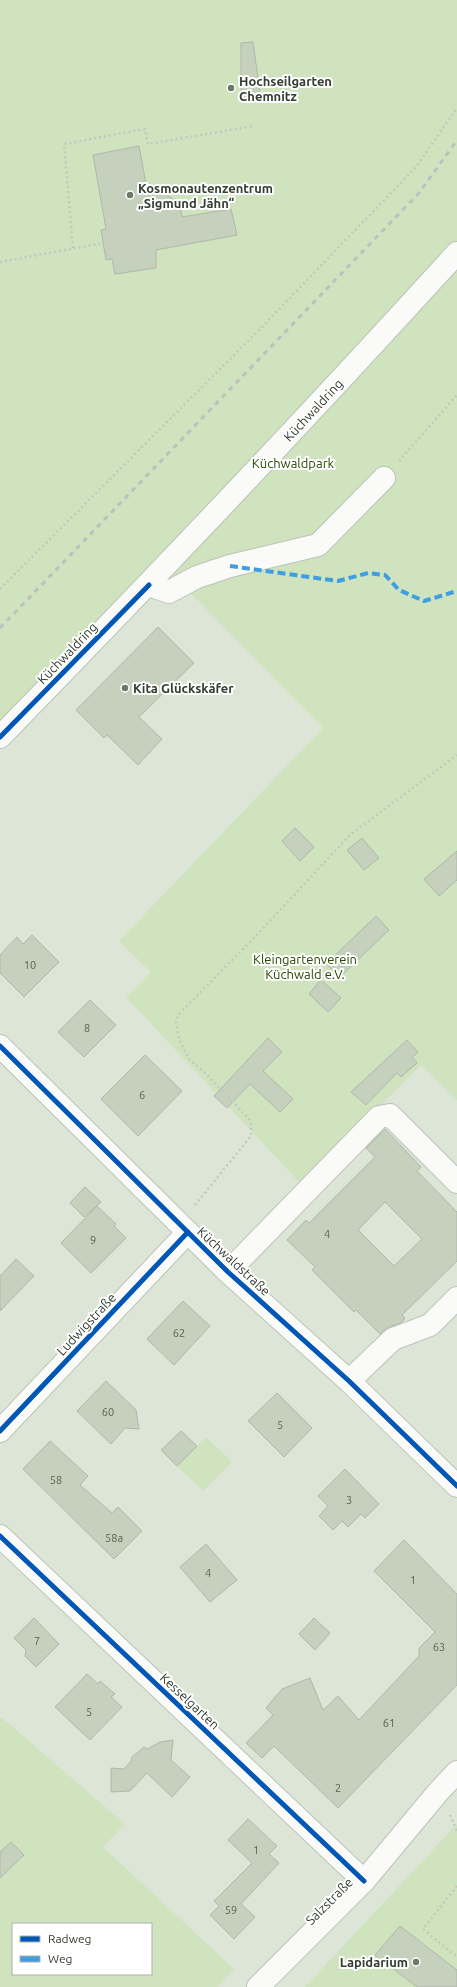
<svg xmlns="http://www.w3.org/2000/svg" width="457" height="1987" font-family="Ubuntu,sans-serif">
	<style>
		.green { fill: #cee3be; fill-rule: evenodd }
		.building { fill: #c6d1bd; stroke: #afb7aa; fill-rule: evenodd }
		.lines { fill: none; stroke-linecap: round; stroke-linejoin: round }
		.minor-casing { stroke: #bcc3b6; stroke-width: 24 }
		.path { stroke: #c4c8c1; stroke-width: 2.5; stroke-dasharray: 2 3; stroke-linecap: butt }
		.minor { stroke: #fafbf9; stroke-width: 22 }
		.rail { stroke: #bec0bc; stroke-width: 3; stroke-dasharray: 5 5; stroke-linecap: butt }
		.quiet { stroke: #3e9ee1; stroke-width: 4; stroke-dasharray: 8 4; stroke-linecap: butt }
		.cycleway-casing { stroke: #fff; stroke-width: 8 }
		.cycleway { stroke: #0057b8; stroke-width: 5 }
		.poi-dot { fill: #70786a; stroke: #fff; stroke-width: 1.5 }
		.labels { text-anchor: middle; stroke-width: 4; stroke-linejoin: round; paint-order: stroke }
		.number-label { font-size: 11px; fill: #596153 }
		.poi-label { font-size: 13px; font-weight: bold; fill: #353c30; stroke: #fff; text-anchor: start }
		.street-label { font-size: 13px; fill: #353c30; stroke: #fff }
		.park-label { font-size: 13px; fill: #274800; stroke: #fff }
	</style>
	<rect width="100%" height="100%" fill="#dde6d6"/>
	<path class="green" d="M 0,0 L 457,0 L 457,1100 L 421,1065 L 301,1184 L 126,997 L 151,972 L 119,941 L 323,728 L 168,570 L 0,722 Z
		M 206,1437 L 232,1462 L 203,1491 L 177,1466 Z
		M 1,1717 L 125,1824 L 103,1847 L 234,1969 L 217,1987 L 0,1987 L 0,1719 ZM 13,1924 L 151,1924 L 151,1974 L 13,1974 Z
		M 457,1824 L 457,1987 L 305,1987 Z"/>
	<path class="building" d="M 253,42 L 261,100 L 241,100 L 241,43 Z
		M 139,146 L 148,195 L 163,192 L 180,204 L 182,217 L 231,209 L 237,235 L 156,250 L 156,268 L 115,274 L 112,259 L 106,260 L 101,230 L 106,229 L 93,155 Z
		M 158,627 L 194,663 L 139,717 L 162,739 L 138,765 L 107,735 L 104,738 L 76,710 Z
		M 295,828 L 314,847 L 300,861 L 282,841 Z
		M 362,838 L 379,858 L 364,870 L 347,850 Z
		M 457,851 L 457,880 L 439,896 L 424,879 Z
		M 376,916 L 389,930 L 340,977 L 326,964 Z
		M 32,935 L 59,962 L 24,997 L 0,973 L 0,955 L 17,937 L 23,944 Z
		M 321,980 L 341,998 L 328,1012 L 309,994 Z
		M 90,1000 L 116,1025 L 84,1057 L 58,1032 Z
		M 268,1038 L 282,1052 L 263,1071 L 293,1099 L 280,1112 L 250,1084 L 227,1108 L 214,1096 Z
		M 407,1040 L 418,1052 L 412,1057 L 417,1063 L 401,1077 L 397,1073 L 366,1105 L 351,1092 Z
		M 145,1055 L 182,1091 L 138,1136 L 101,1099 Z
		M 385,1129 L 421,1167 L 417,1171 L 457,1212 L 457,1261 L 402,1315 L 405,1318 L 401,1323 L 388,1327 L 380,1334 L 356,1310 L 354,1312 L 312,1270 L 315,1267 L 287,1240 L 306,1220 L 309,1223 L 375,1157 L 366,1148 ZM 385,1202 L 422,1239 L 394,1266 L 358,1230 Z
		M 85,1187 L 101,1202 L 84,1217 L 70,1203 Z
		M 97,1206 L 116,1224 L 114,1226 L 126,1238 L 91,1273 L 61,1243 Z
		M 16,1259 L 34,1276 L 0,1311 L 0,1276 Z
		M 183,1301 L 210,1326 L 174,1365 L 147,1339 Z
		M 106,1381 L 136,1410 L 139,1429 L 125,1428 L 111,1444 L 77,1411 Z
		M 277,1393 L 312,1428 L 284,1457 L 248,1421 Z
		M 181,1431 L 197,1446 L 177,1466 L 161,1450 Z
		M 50,1441 L 88,1476 L 80,1485 L 112,1513 L 118,1507 L 142,1531 L 114,1559 L 23,1469 Z
		M 345,1469 L 379,1504 L 365,1518 L 361,1514 L 348,1527 L 342,1521 L 333,1530 L 319,1516 L 328,1506 L 318,1496 Z
		M 404,1540 L 457,1594 L 457,1685 L 338,1808 L 274,1746 L 262,1758 L 246,1743 L 273,1715 L 266,1708 L 282,1689 L 310,1678 L 323,1710 L 338,1696 L 359,1720 L 419,1656 L 419,1648 L 435,1632 L 374,1571 Z
		M 206,1544 L 237,1580 L 210,1602 L 180,1567 Z
		M 34,1618 L 59,1644 L 36,1667 L 25,1656 L 26,1650 L 14,1638 Z
		M 314,1618 L 330,1633 L 315,1650 L 299,1634 Z
		M 87,1674 L 98,1684 L 100,1681 L 115,1694 L 111,1697 L 122,1707 L 90,1740 L 55,1707 Z
		M 173,1740 L 171,1760 L 190,1777 L 172,1797 L 147,1773 L 130,1791 L 111,1792 L 111,1768 L 124,1769 L 132,1760 L 131,1758 L 144,1747 L 147,1749 L 160,1742 Z
		M 248,1819 L 277,1846 L 269,1854 L 279,1863 L 241,1904 L 255,1917 L 234,1939 L 210,1915 L 219,1906 L 214,1901 L 252,1863 L 228,1840 Z
		M 11,1842 L 24,1855 L 0,1878 L 0,1852 Z
		M 400,1926 L 457,1970 L 457,1987 L 417,1987 L 375,1955 Z"/>
	<g class="lines">
		<g class="minor-casing">
			<path id="minor" d="M 149,585 L 169,592 L 197,577 L 230,566 L 318,545 L 384,478
				M 0,737 C 155,578 308,417 457,253
				M 0,1046 L 228,1272 L 349,1381 L 457,1486
				M 228,1272 L 379,1117 L 390,1115 L 457,1182
				M 349,1381 L 393,1339 L 430,1325 L 457,1298
				M 0,1431 L 188,1232
				M 0,1536 L 364,1881
				M 258,1987 L 364,1881 L 439,1791 L 457,1772"/>
		</g>
		<path class="path" d="M 73,248 L 64,144 L 145,129 L 148,144 L 253,126
			M 0,262 L 103,243
			M 399,461 L 457,395
			M 0,589 L 258,331 L 416,167 L 457,108
			M 195,1205 L 251,1136 L 251,1121 L 204,1072 L 189,1059 L 179,1039 L 176,1023 L 178,1015 L 253,939 L 350,835 L 457,755
			M 450,1815 L 457,1831
			M 457,1886 L 423,1929 L 457,1957"/>
		<use href="#minor" class="minor"/>
		<path class="rail" d="M 0,628 L 419,193 L 457,140"/>
		<path class="quiet" d="M 230,566 L 338,581 L 368,573 L 385,575 L 399,590 L 424,601 L 457,591"/>
		<g class="cycleway-casing">
			<path id="cycleway" d="M 0,737 L 149,585
				M 0,1046 L 228,1272 L 349,1381 L 457,1486
				M 0,1431 L 188,1232
				M 0,1536 L 364,1881"/>
		</g>
		<use href="#cycleway" class="cycleway"/>
	</g>
	<g class="poi-dot">
		<circle cx="231" cy="88" r="4"/>
		<circle cx="130" cy="195" r="4"/>
		<circle cx="125" cy="688" r="4"/>
		<circle cx="416" cy="1962" r="4"/>
	</g>
	<g class="labels">
		<g class="number-label">
			<text x="30" y="969">10</text>
			<text x="87" y="1032">8</text>
			<text x="142" y="1099">6</text>
			<text x="327" y="1238">4</text>
			<text x="93" y="1244">9</text>
			<text x="179" y="1337">62</text>
			<text x="108" y="1416">60</text>
			<text x="280" y="1429">5</text>
			<text x="56" y="1484">58</text>
			<text x="349" y="1504">3</text>
			<text x="114" y="1542">58a</text>
			<text x="208" y="1577">4</text>
			<text x="413" y="1584">1</text>
			<text x="37" y="1645">7</text>
			<text x="439" y="1651">63</text>
			<text x="89" y="1716">5</text>
			<text x="389" y="1727">61</text>
			<text x="338" y="1792">2</text>
			<text x="256" y="1854">1</text>
			<text x="231" y="1914">59</text>
		</g>
		<g class="poi-label">
			<text x="239" y="86">Hochseilgarten<tspan x="239" dy="15">Chemnitz</tspan></text>
			<text x="138" y="193">Kosmonautenzentrum<tspan x="138" dy="15">„Sigmund Jähn“</tspan></text>
			<text x="133" y="693">Kita Glückskäfer</text>
			<text x="408" y="1967" text-anchor="end">Lapidarium</text>
		</g>
		<g class="street-label">
			<text transform="translate(313 410) rotate(-47)" y="5">Küchwaldring</text>
			<text transform="translate(67 653) rotate(-46)" y="5">Küchwaldring</text>
			<text transform="translate(234 1261) rotate(43)" y="5">Küchwaldstraße</text>
			<text transform="translate(86 1324) rotate(-47)" y="5">Ludwigstraße</text>
			<text transform="translate(190 1701) rotate(43)" y="5">Kesselgarten</text>
			<text transform="translate(329 1901) rotate(-45)" y="5">Salzstraße</text>
		</g>
		<g class="park-label">
			<text x="293" y="468">Küchwaldpark</text>
			<text x="305" y="964">Kleingartenverein<tspan x="305" dy="15">Küchwald e.V.</tspan></text>
		</g>
	</g>
	<rect x="12" y="1923" width="140" height="52" fill="#ffffff" stroke="#aeb1ac"/>
	<rect x="20" y="1936" width="20" height="6" fill="#0057b8" stroke="#aeb1ac"/>
	<text x="48" y="1943" font-size="12" fill="#353c30">Radweg</text>
	<rect x="20" y="1956" width="20" height="6" fill="#3e9ee1" stroke="#aeb1ac"/>
	<text x="48" y="1963" font-size="12" fill="#353c30">Weg</text>
</svg>
